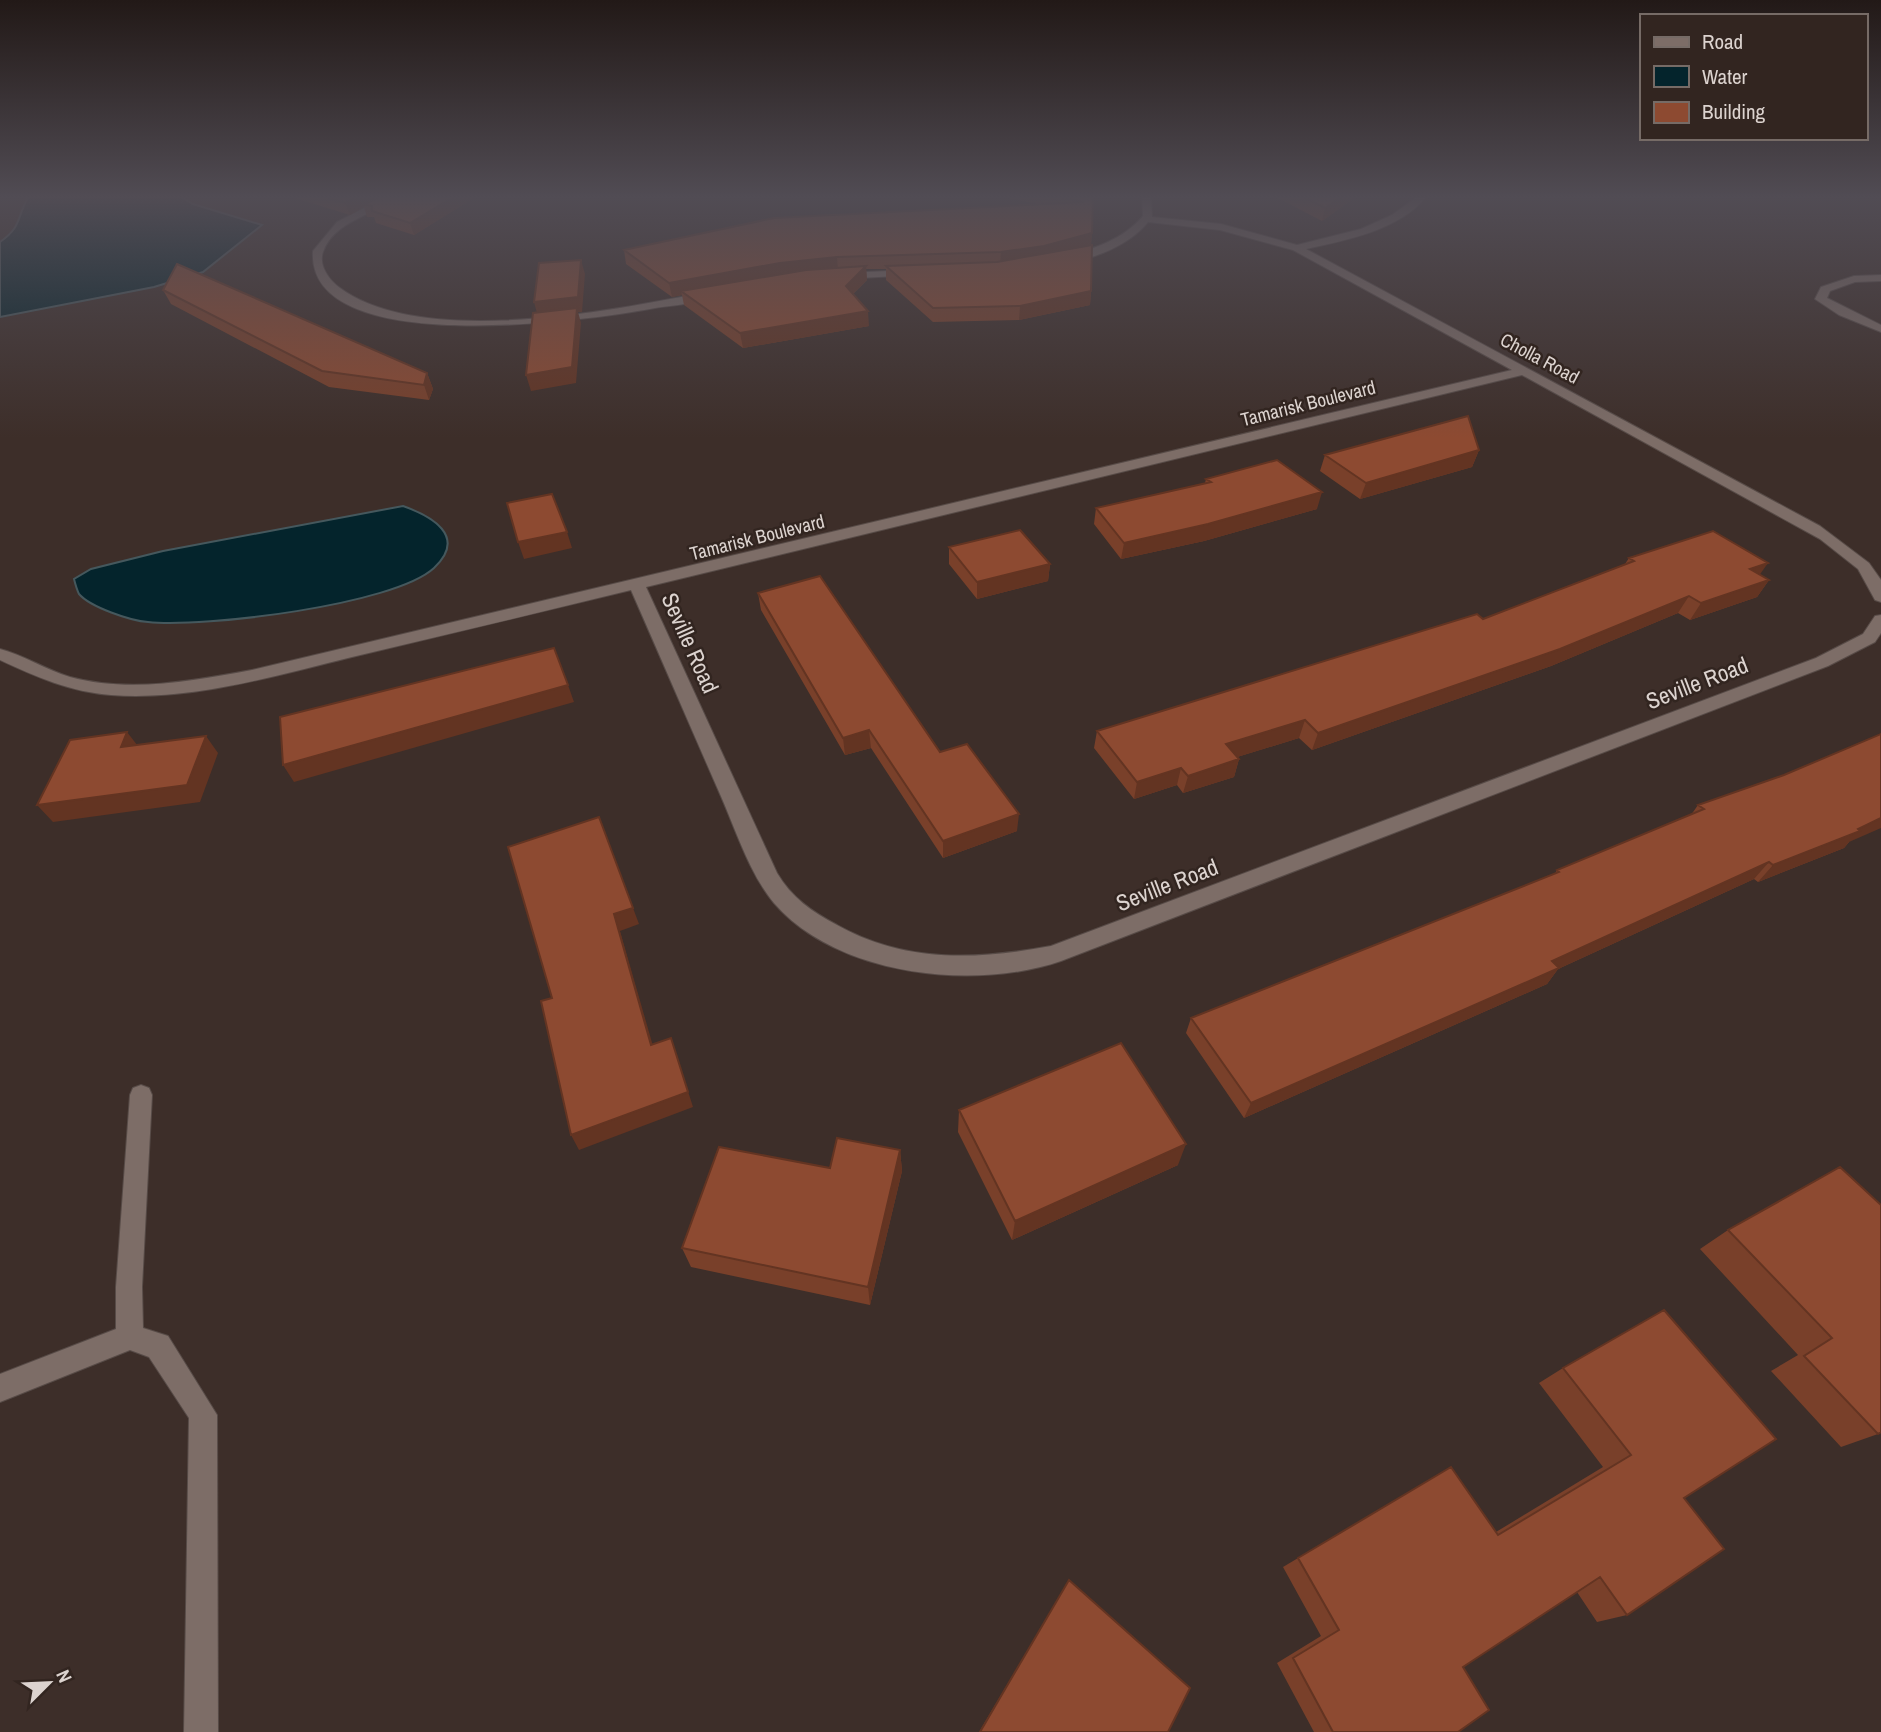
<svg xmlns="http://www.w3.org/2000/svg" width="1881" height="1732" font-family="'Archivo Narrow',sans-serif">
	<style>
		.water { fill: #04242c; stroke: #45585d; stroke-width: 2 }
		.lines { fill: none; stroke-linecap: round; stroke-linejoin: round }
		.lane-casing { stroke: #574b47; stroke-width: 2 }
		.street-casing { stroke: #574b47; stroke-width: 2 }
		.lane { fill: #7d6d67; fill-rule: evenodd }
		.street { fill: #7d6d67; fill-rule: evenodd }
		.wall { fill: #79402a }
		.shaded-wall { fill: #633422 }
		.building { fill: #8d4a31; stroke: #633422; stroke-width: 2 }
		.labels { text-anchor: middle; stroke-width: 5; stroke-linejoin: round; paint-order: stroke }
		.far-street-label { font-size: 19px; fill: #dcd3cf; stroke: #322520 }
		.street-label { font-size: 23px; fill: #dcd3cf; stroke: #322520 }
	</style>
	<rect width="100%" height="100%" fill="#3d2e29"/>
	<path class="water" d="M 29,196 L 179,196 L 193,204 L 262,225 L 203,272 L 154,287 L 0,317 L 0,242 C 23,226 16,217 29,196 Z
		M 403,506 C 431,516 468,536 434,568 C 394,605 203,628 148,622 C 131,621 90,607 79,594 C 77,590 75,583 74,579 L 91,569 L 163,551 Z"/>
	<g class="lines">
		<g class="lane-casing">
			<path id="lane" d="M 141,1085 L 149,1088 L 152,1095 L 142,1287 L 143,1328 L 168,1336 L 217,1415 L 218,1732 L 184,1732 L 189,1418 L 149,1357 L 130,1350 L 0,1402 L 0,1374 L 116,1329 L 116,1287 L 130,1095 L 133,1088 Z"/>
		</g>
		<g class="street-casing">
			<path id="street" d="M 387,196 L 399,196 C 376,215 334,220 323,252 C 318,266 330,281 340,288 C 424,349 616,310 711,291 L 716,294 C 702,304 673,305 655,308 C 593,320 306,361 313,251 L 337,222 Z
				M 1142,196 L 1151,196 L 1152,217 L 1221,224 L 1297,245 L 1361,229 L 1392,215 L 1418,196 L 1427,196 C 1400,230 1347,240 1306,249 L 1820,526 L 1869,563 L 1881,580 L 1881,602 L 1875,600 L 1858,569 L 1820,539 L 1522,375 L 646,587 L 777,873 C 791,897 812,912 837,925 C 905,963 976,960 1051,946 L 1816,658 L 1863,634 L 1875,616 L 1881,615 L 1881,633 L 1875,642 L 1828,666 L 1061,961 C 974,991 837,976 774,903 C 749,873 736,830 720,794 C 690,726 661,658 631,590 C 538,613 445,635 352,657 C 274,676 192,701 111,695 C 71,692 36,677 0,660 L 0,649 C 24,655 46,670 70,677 C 129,693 193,681 252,670 L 1512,370 L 1293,250 L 1220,230 L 1148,222 C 1132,243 1090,263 1063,261 L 1063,257 C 1093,249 1123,240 1143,216 Z
				M 913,270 L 918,273 L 917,275 L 840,279 L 835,276 L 840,273 Z
				M 1881,275 L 1881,281 L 1855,282 L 1830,291 L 1827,298 L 1881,325 L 1881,332 L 1839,315 L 1815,299 L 1821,287 L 1854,276 Z"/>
		</g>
		<use href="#lane" class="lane"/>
		<use href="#street" class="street"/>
	</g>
	<path class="wall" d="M 288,196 L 477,196 L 414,235 L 376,223 L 374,217 L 367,217 L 364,207 L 350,215 Z
		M 999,196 L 1093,196 L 1091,246 L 1091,291 L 1090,305 L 1019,320 L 933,322 L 886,280 L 886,269 L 866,269 L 867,280 L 853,294 L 869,326 L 743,348 L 684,305 L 682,295 L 672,297 L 626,264 L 624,250 L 1037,204 Z
		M 1274,196 L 1357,196 L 1322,221 Z
		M 163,290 L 427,373 L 433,389 L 429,400 L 329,387 L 171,304 Z
		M 1479,450 L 1472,467 L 1360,499 L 1320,471 L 1325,455 Z
		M 1206,479 L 1317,509 L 1204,541 L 1121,559 L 1094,524 L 1096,508 L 1205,483 Z
		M 949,547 L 1050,564 L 1048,581 L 977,599 L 949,564 Z
		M 1629,558 L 1760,575 L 1769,580 L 1757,597 L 1690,620 L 1678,613 L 1551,666 L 1312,750 L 1299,738 L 1237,757 L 1239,759 L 1234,777 L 1183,793 L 1177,785 L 1134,799 L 1094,748 L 1097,731 L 1483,619 L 1625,564 Z
		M 758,593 L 940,752 L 1017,831 L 943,858 L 871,748 L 845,755 L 761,610 Z
		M 1698,805 L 1849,842 L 1844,848 L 1758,882 L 1754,879 L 1558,969 L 1547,984 L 1244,1118 L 1186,1033 L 1191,1018 L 1555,874 L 1557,870 L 1691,815 Z
		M 959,1110 L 1178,1165 L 1012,1240 L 958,1132 Z
		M 900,1150 L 902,1171 L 870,1305 L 691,1267 L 682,1248 L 830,1168 Z
		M 1881,1205 L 1878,1434 L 1841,1447 L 1771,1371 L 1798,1355 L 1700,1249 L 1728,1230 Z
		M 1563,1368 L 1684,1498 L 1627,1615 L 1597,1622 L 1577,1592 L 1463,1667 L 1458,1732 L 1314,1732 L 1277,1663 L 1321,1636 L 1283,1567 L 1451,1467 L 1496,1532 L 1603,1467 L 1539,1383 Z
		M 1069,1580 L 1168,1732 L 979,1732 Z"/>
	<path class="shaded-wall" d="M 358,196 L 382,196 L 363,205 L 364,207 L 350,215 L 345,203 Z
		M 455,196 L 477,196 L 414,235 L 410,223 Z
		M 1342,196 L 1357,196 L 1322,221 L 1325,208 Z
		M 1092,233 L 1091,246 L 1000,265 L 1001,252 Z
		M 837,257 L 838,270 L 681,291 L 682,295 L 672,297 L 669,283 L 780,263 Z
		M 581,260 L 585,274 L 582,312 L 578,312 L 581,323 L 576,383 L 531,391 L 526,375 L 538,317 L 534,302 Z
		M 866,266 L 867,280 L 846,300 L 846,286 Z
		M 1091,291 L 1090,305 L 1019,320 L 1020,306 Z
		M 868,311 L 869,326 L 743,348 L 740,333 Z
		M 427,373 L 433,389 L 429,400 L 424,385 Z
		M 1479,450 L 1472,467 L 1360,499 L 1366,483 Z
		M 1322,492 L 1317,509 L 1204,541 L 1121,559 L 1124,543 Z
		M 567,532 L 572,548 L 524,559 L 518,542 Z
		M 1768,563 L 1756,580 L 1750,569 Z
		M 1050,564 L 1048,581 L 977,599 L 977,582 Z
		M 1769,580 L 1757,597 L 1690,620 L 1701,603 Z
		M 1689,596 L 1678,613 L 1551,666 L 1312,750 L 1318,733 Z
		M 568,685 L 574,702 L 294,782 L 283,765 Z
		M 1305,720 L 1299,738 L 1221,762 L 1226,744 Z
		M 869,730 L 871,748 L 845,755 L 843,738 Z
		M 127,732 L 141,750 L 121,747 Z
		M 206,736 L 218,753 L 200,802 L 53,822 L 37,805 Z
		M 1239,759 L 1234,777 L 1183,793 L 1188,776 Z
		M 1181,768 L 1177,785 L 1134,799 L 1137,782 Z
		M 1019,814 L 1017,831 L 943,858 L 943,841 Z
		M 1881,818 L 1881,828 L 1849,842 L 1844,848 L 1758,882 L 1773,865 Z
		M 1769,862 L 1754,879 L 1558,969 L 1547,984 L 1244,1118 L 1251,1103 L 1552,961 Z
		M 633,908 L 639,924 L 620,931 L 657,1060 L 651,1045 L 614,914 Z
		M 671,1038 L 693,1107 L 579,1150 L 571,1135 Z
		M 1186,1144 L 1178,1165 L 1012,1240 L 1015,1221 Z
		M 900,1150 L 902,1171 L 870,1305 L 868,1287 Z"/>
	<path class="building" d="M 321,196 L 358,196 L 345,203 Z
		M 381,196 L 455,196 L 410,223 L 372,211 L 372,206 L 363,205 Z
		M 1056,196 L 1093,196 L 1092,233 L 1044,246 L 1001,252 L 837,257 L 780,263 L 669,283 L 624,250 L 774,218 L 1084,202 Z
		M 1302,196 L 1342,196 L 1325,208 Z
		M 1092,245 L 1091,291 L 1020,306 L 933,308 L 886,266 L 997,262 Z
		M 581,260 L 578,297 L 534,302 L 539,263 Z
		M 177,264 L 427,373 L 424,385 L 322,371 L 163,290 Z
		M 866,266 L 846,286 L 868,311 L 740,333 L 681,291 L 806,270 Z
		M 577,308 L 572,367 L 526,375 L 533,313 Z
		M 1468,416 L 1479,450 L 1366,483 L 1325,455 Z
		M 1277,460 L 1322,492 L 1208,524 L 1124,543 L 1096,508 L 1211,482 L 1206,479 Z
		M 552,494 L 567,532 L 518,542 L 507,503 Z
		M 1020,530 L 1050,564 L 977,582 L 949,547 Z
		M 1713,531 L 1768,563 L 1750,569 L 1769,580 L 1701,603 L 1689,596 L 1560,649 L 1318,733 L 1305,720 L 1226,744 L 1239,759 L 1188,776 L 1181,768 L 1137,782 L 1097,731 L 1477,614 L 1483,619 L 1634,561 L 1629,558 Z
		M 820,576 L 940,752 L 967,744 L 1019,814 L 943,841 L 869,730 L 843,738 L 758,593 Z
		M 554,648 L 568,685 L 283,765 L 280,717 Z
		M 127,732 L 121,747 L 206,736 L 187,785 L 37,805 L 70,740 Z
		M 1881,734 L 1881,818 L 1858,829 L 1860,831 L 1773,865 L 1769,862 L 1552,961 L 1559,968 L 1251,1103 L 1191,1018 L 1559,872 L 1557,870 L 1704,809 L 1698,805 L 1784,775 Z
		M 599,817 L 633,908 L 614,914 L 651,1045 L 671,1038 L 688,1092 L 571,1135 L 541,1001 L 552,998 L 508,847 Z
		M 1121,1043 L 1186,1144 L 1015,1221 L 959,1110 Z
		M 837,1138 L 900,1150 L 868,1287 L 682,1248 L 719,1147 L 830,1168 Z
		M 1840,1167 L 1881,1205 L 1881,1432 L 1878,1434 L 1804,1356 L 1832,1338 L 1728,1230 Z
		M 1664,1310 L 1776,1439 L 1684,1498 L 1724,1549 L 1627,1615 L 1600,1577 L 1463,1667 L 1489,1710 L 1458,1732 L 1333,1732 L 1293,1658 L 1339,1630 L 1298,1558 L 1451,1467 L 1498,1535 L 1631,1455 L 1563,1368 Z
		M 1069,1580 L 1190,1688 L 1168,1732 L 980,1732 Z"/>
	<linearGradient id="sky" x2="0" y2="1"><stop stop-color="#221917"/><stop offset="0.45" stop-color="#514c54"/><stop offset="1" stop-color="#514c54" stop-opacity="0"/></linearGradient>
	<rect width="1881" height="438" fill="url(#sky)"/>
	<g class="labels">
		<g class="far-street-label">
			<text transform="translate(1540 358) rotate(28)" y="7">Cholla Road</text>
			<text transform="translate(1308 403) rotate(-14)" y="7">Tamarisk Boulevard</text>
			<text transform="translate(757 537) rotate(-14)" y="7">Tamarisk Boulevard</text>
		</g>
		<g class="street-label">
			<text transform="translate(690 643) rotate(66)" y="8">Seville Road</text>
			<text transform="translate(1697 683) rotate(-21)" y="8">Seville Road</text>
			<text transform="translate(1167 885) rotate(-21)" y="8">Seville Road</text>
		</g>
	</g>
	<rect x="1640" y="14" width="228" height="126" fill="#322520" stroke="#766b66" stroke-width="2"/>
	<rect x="1654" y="37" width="35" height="10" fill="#7d6d67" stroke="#766b66" stroke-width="2"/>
	<text x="1702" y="49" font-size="21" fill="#dcd3cf">Road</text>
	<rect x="1654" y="66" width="35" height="21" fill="#04242c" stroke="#766b66" stroke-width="2"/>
	<text x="1702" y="84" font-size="21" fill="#dcd3cf">Water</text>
	<rect x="1654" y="102" width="35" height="21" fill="#8d4a31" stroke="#766b66" stroke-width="2"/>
	<text x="1702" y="119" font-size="21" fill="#dcd3cf">Building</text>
	<g transform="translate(49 1683) rotate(66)" stroke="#322520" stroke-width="5" paint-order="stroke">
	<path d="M0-5L12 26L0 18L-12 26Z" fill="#dcd3cf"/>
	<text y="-10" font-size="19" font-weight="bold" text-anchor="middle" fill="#dcd3cf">N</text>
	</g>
</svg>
